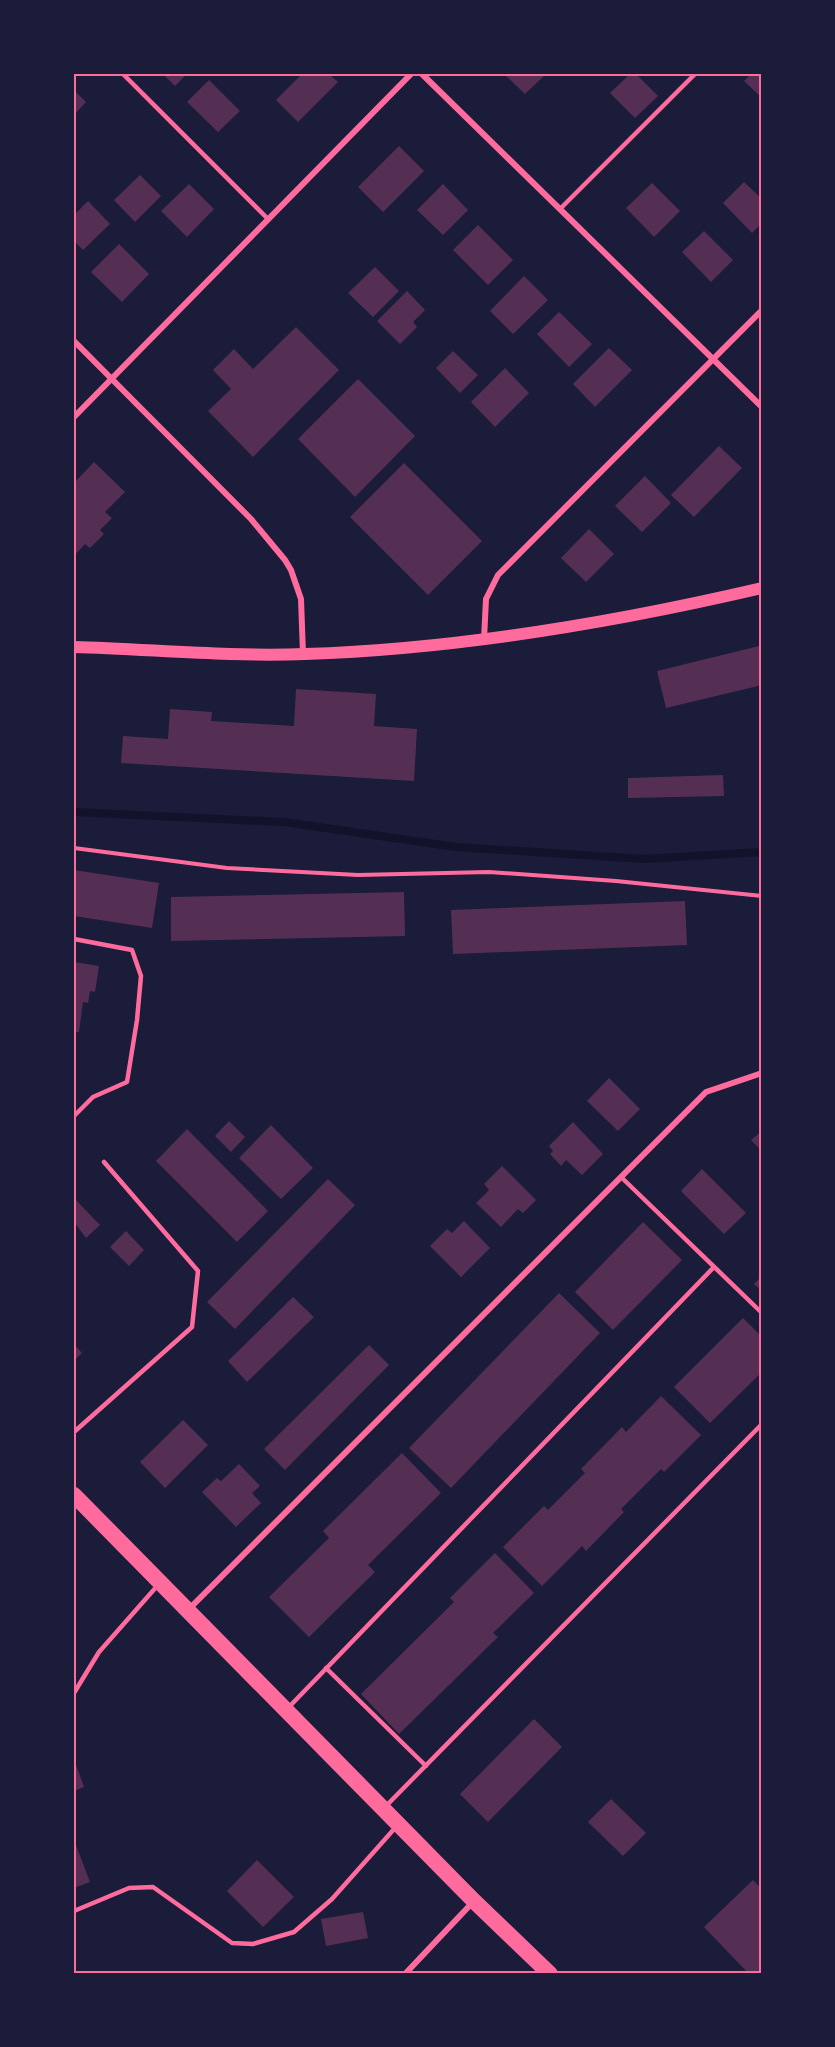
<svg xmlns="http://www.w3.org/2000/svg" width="835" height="2047" font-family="'PT Sans',sans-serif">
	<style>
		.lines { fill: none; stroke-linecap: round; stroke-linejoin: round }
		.stream { stroke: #12122b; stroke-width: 8 }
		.building { fill: #542f53 }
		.path { stroke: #ff6b9d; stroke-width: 4 }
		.service { stroke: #ff6b9d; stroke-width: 4.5 }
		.minor { stroke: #ff6b9d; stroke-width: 6 }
		.secondary { stroke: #ff6b9d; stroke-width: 12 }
		.trunk { stroke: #ff6b9d; stroke-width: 16 }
		.neatline { fill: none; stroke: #ff6b9d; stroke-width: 2 }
	</style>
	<rect width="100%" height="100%" fill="#1b1b3a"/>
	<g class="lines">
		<path class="stream" d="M 74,812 L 284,822 L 456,847 L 645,859 L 762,852"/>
	</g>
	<path class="building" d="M 163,74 L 187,74 L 175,86 Z
		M 302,74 L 329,74 L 338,82 L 298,122 L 276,100 Z
		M 504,74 L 546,74 L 525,94 Z
		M 630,74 L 636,74 L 658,96 L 635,118 L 610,93 Z
		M 751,74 L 762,74 L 762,98 L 744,81 Z
		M 209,80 L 240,111 L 218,132 L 187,102 Z
		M 74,90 L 86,102 L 74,115 Z
		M 399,146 L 424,171 L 383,212 L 358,187 Z
		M 140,175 L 161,196 L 135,222 L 114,200 Z
		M 744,182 L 762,199 L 762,223 L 752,233 L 723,203 Z
		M 652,183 L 680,211 L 654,237 L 626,208 Z
		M 189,184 L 214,209 L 187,237 L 161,211 Z
		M 443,184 L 468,210 L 443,235 L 417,210 Z
		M 88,201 L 110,224 L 83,250 L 74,241 L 74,215 Z
		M 478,225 L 513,260 L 488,285 L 453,250 Z
		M 704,231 L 733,260 L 711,282 L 682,252 Z
		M 119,244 L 149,274 L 122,302 L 91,272 Z
		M 375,267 L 399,291 L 373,317 L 348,293 Z
		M 524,276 L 548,300 L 513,334 L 490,311 Z
		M 407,291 L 425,310 L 413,322 L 417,327 L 400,344 L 377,321 Z
		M 559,312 L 592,344 L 569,367 L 537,334 Z
		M 296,327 L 339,370 L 253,457 L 208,411 L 231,389 L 213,370 L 234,349 L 253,369 Z
		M 609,348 L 632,370 L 595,407 L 573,384 Z
		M 453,351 L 478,375 L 460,393 L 436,368 Z
		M 505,368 L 529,393 L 495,427 L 471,402 Z
		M 358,379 L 415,436 L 355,497 L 298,439 Z
		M 719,446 L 742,468 L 694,517 L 671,495 Z
		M 94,462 L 125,492 L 105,512 L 112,518 L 100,530 L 104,534 L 90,548 L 85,544 L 74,556 L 74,483 Z
		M 404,463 L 482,541 L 428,595 L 350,517 Z
		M 645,476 L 671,503 L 642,532 L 615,506 Z
		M 589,529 L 614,554 L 586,582 L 561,558 Z
		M 759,646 L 762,685 L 666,708 L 657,671 Z
		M 296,689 L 376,694 L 374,726 L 417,729 L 414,781 L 121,763 L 123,736 L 168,739 L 170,709 L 212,712 L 211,721 L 294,726 Z
		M 723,775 L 724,796 L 628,798 L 628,778 Z
		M 74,870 L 159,883 L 152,928 L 74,916 Z
		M 404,892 L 405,936 L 171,941 L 171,897 Z
		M 685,901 L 687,945 L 453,954 L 451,910 Z
		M 74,962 L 99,966 L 95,992 L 90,991 L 88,1003 L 83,1002 L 79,1032 L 74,1032 Z
		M 609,1078 L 640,1109 L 618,1131 L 587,1101 Z
		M 229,1121 L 245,1137 L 231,1152 L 215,1136 Z
		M 573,1122 L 603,1154 L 582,1175 L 566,1160 L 561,1166 L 550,1154 L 553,1151 L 549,1146 Z
		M 271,1125 L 313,1168 L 281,1199 L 239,1158 Z
		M 187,1129 L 268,1211 L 237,1242 L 156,1161 Z
		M 762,1131 L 762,1151 L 751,1140 Z
		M 502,1166 L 536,1200 L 523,1213 L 518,1209 L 501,1227 L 476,1203 L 489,1190 L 484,1184 Z
		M 702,1169 L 746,1213 L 724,1234 L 681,1191 Z
		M 328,1179 L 355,1205 L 235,1329 L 207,1302 Z
		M 74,1198 L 100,1225 L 86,1238 L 74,1222 Z
		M 464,1221 L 490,1248 L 461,1277 L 430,1246 L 447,1229 L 452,1233 Z
		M 643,1222 L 682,1260 L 613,1330 L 575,1292 Z
		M 126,1231 L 144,1250 L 129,1266 L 110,1247 Z
		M 762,1276 L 762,1291 L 754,1284 Z
		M 559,1293 L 600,1333 L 451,1488 L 409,1448 Z
		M 293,1297 L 314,1317 L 247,1382 L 228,1361 Z
		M 743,1318 L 762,1337 L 762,1372 L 710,1423 L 674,1387 Z
		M 74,1344 L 82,1353 L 74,1361 Z
		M 369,1345 L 389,1365 L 285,1470 L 264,1449 Z
		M 661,1396 L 701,1435 L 664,1472 L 661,1469 L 621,1509 L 624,1512 L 586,1551 L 582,1546 L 542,1586 L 503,1547 L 544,1506 L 548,1510 L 585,1473 L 581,1469 L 622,1427 L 626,1432 Z
		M 183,1420 L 208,1445 L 165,1488 L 140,1462 Z
		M 402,1453 L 441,1493 L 368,1565 L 375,1572 L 309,1637 L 269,1597 L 329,1538 L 323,1531 Z
		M 239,1464 L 260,1486 L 252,1493 L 261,1503 L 236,1527 L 202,1492 L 217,1478 L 221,1481 Z
		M 495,1553 L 534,1593 L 493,1633 L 498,1637 L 399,1734 L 361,1694 L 454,1602 L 450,1598 Z
		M 534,1719 L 562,1747 L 488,1822 L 460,1794 Z
		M 74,1759 L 84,1787 L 74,1791 Z
		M 611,1799 L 646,1833 L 623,1856 L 588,1822 Z
		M 74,1840 L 90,1882 L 74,1888 Z
		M 257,1860 L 294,1897 L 263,1927 L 227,1891 Z
		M 753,1880 L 762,1889 L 762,1968 L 755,1974 L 749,1974 L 704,1927 Z
		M 363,1912 L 368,1938 L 326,1946 L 321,1919 Z"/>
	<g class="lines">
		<path class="path" d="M 74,848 L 227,868 L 358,875 L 489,872 L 616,881 L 762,896"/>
		<path class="service" d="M 123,74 L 268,219
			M 560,209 L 695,74
			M 74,939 L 132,950 L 141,976 L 137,1020 L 127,1082 L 93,1097 L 74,1116
			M 621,1177 L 762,1313
			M 74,1432 L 192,1327 L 198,1271 L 104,1162
			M 326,1668 L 426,1766
			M 74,1693 L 99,1652 L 158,1585
			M 288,1708 L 714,1267
			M 385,1807 L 762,1424
			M 74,1911 L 129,1888 L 153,1887 L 232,1943 L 253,1944 L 294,1932 L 332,1899 L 395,1828"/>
		<path class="minor" d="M 422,74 L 762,407
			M 74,341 L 251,519 L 285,560 L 291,570 L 301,599 L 303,654
			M 74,417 L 411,74
			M 484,639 L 486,599 L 498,575 L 762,310
			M 188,1610 L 706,1092 L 762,1073
			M 405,1974 L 473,1902"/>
		<path class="secondary" d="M 74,647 C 150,649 228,657 305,654 C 459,649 612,623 762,588"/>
		<path class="trunk" d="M 74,1495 L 474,1901 L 550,1974"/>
	</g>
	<rect width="835" height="2047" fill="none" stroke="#1b1b3a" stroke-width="150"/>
	<rect x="75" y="75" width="685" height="1897" class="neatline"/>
</svg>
